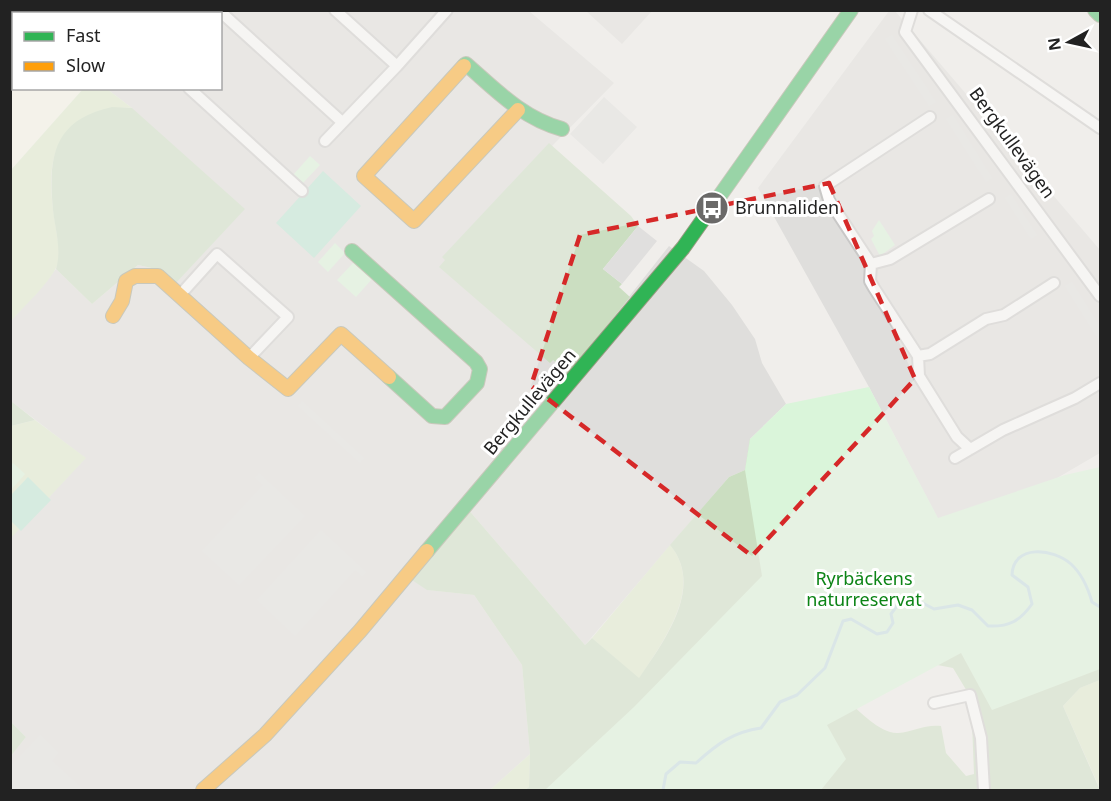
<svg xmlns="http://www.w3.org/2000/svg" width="1111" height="801" font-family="'Noto Sans',sans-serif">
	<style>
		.residential { fill: #dfdedc }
		.education { fill: #f8f7e8 }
		.grass { fill: #ddeccb }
		.forest { fill: #cbdec1; fill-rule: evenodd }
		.park { fill: #daf5da }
		.pitch { fill: #b7e6d2 }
		.parking { fill: #e0dfde }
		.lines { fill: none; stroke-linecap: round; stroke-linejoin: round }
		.stream { stroke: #bfdbe3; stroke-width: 3 }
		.street-casing { stroke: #c9c8c7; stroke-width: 14 }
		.fast-casing { stroke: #999a82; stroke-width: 16 }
		.slow-casing { stroke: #999a82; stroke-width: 16 }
		.street { stroke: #fdfcfc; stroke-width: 10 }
		.fast { stroke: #30b455; stroke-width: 14 }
		.slow { stroke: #ff9f0a; stroke-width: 14 }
		.marked { fill: none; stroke: #d62828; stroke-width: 4.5; stroke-dasharray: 12 8; stroke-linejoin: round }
		.labels { text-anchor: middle; stroke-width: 6; stroke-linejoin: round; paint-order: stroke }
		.street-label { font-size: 18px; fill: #222; stroke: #fff }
		.poi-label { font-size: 18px; fill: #222; stroke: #fff; text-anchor: start }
		.park-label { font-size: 18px; fill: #0c8416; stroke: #fff }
	</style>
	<rect width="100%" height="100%" fill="#f0eeeb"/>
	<path class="residential" d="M 148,11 L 529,11 L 614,83 L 443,257 L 568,374 L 669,246 L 704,271 L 732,305 L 755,339 L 762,363 L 786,404 L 750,439 L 745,470 L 729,477 L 585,645 L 467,508 L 428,590 L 474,595 L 522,665 L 530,754 L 490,790 L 11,790 L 11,756 L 26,737 L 11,722 L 10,538 L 85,458 L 11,401 L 11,321 L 56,269 L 92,304 L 138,265 L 156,269 L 132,108 L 107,89 L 220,88 L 220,14 L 145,13 Z
		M 586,11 L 652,11 L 622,44 Z
		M 889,11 L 895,11 L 1100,250 L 1100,453 L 1052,481 L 938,519 L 869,387 L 758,188 Z"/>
	<path class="education" d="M 11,11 L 82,11 L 86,13 L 14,14 L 14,88 L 83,89 L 11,170 Z"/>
	<path class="grass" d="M 83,89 L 107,89 L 132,108 C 108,107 95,110 76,124 C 44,147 50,193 56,229 C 57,237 60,248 60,256 C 59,275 23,307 11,321 L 11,170 Z
		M 35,420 L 86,458 L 11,538 L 11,426 Z
		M 670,545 C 705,587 663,641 639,679 L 592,638 Z
		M 1100,680 L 1100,789 L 1063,706 L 1080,688 Z
		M 530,754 L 529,787 L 525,790 L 490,790 Z"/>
	<path class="forest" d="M 82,11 L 148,11 L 145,14 L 86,14 Z
		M 112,107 L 132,108 L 245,209 L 174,285 L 156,269 L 138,265 L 92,304 L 56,269 C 62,249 55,230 53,210 C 48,157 53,120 112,107 Z
		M 549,143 L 631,216 L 638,226 L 603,269 L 622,284 L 619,287 L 630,297 L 568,374 L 553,360 L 550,363 L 439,267 L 445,260 L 442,257 Z
		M 11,401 L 35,420 L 11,426 Z
		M 750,439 L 815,514 L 1100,572 L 1100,680 L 1080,688 L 1063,706 L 1100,790 L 525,790 L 529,787 L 530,754 L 522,665 L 474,595 L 427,590 L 412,580 L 467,508 L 585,645 L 592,638 L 639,678 C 664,641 705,587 670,545 L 729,477 L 745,470 ZM 927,663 L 953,668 L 971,698 L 974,774 L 966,776 L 946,753 L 941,726 C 925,724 913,732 898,733 C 880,734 859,710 846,700 Z
		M 11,722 L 26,737 L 11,756 L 10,756 Z"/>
	<path class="park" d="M 310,156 L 320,165 L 302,184 L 293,175 Z
		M 879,220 L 895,245 L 880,256 L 871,239 L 874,236 L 872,231 Z
		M 335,243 L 345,253 L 328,272 L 318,262 Z
		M 354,262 L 372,279 L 356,297 L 337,280 Z
		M 869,387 L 938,518 L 1065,475 L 1100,467 L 1100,669 L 992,710 L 961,653 L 827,725 L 846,759 L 821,790 L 545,790 L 634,707 L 762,576 L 745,470 L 750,439 L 786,404 Z
		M 13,463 L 25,474 L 11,490 L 11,466 Z"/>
	<path class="pitch" d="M 323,171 L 361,206 L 314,258 L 276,223 Z
		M 28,477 L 51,500 L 21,531 L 11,521 L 11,495 Z"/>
	<path class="parking" d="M 892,35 L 936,102 L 929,106 L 885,39 Z
		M 604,97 L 637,127 L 603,164 L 570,134 Z
		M 953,115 L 992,178 L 986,182 L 946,119 Z
		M 1011,194 L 1037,235 L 1031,239 L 1005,198 Z
		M 638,226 L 657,241 L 622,284 L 603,269 Z
		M 1072,282 L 1100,327 L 1100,342 L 1065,286 Z
		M 302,401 L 364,458 L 360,463 L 298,406 Z
		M 259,473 L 305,516 L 239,585 L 202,551 L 263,485 L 255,478 Z
		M 321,530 L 366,572 L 362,576 L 355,570 L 295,636 L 257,600 Z
		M 40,735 L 58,753 L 52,761 L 84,790 L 11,790 L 11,766 Z"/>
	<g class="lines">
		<path class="stream" d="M 663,790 L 666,774 L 680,762 L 696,763 C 717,744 733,732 761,728 L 780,702 L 797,695 L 825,668 L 843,621 L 851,619 L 877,634 L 887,632 L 893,623 L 891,614 L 899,603 L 917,600 L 934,609 L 958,605 L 972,610 L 988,626 C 1009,627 1020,621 1032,604 L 1028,587 L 1012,575 C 1013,544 1053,548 1071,564 C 1082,574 1088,588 1092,602 L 1100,607"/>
		<g class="street-casing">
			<path id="street" d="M 335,10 L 397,66 L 447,10
				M 912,10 L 905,32 L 1100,296
				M 929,10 L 1100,128
				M 223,14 L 342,122
				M 189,88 L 302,191
				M 325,141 L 397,66
				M 871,264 L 829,200 L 825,186 L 930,117
				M 180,295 L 217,254 L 288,317 L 249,358
				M 918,356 L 874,288 L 870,281 L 871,264 L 890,259 L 989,199
				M 970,449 L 957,437 L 919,376 L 918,356 L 930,354 L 986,319 L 1004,315 L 1054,283
				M 955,458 L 1003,430 L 1075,398 L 1100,383
				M 934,703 L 970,695 L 981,738 L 984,790"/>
		</g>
		<g class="fast-casing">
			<path id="fast" d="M 1095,10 L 1100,15
				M 464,66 L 466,64 C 496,90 522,118 562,129
				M 352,251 L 476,362 L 480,369 L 477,383 L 445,417 L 432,416 L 389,377
				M 427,551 L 683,248 L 851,10"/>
		</g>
		<g class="slow-casing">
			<path id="slow" d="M 464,66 L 364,176 L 414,221 L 518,110
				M 113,316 L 122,301 L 126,281 L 135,276 L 158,276 L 249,358 L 288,389 L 341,334 L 389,377
				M 203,790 L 265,735 L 360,631 L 427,551"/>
		</g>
		<use href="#street" class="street"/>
		<use href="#fast" class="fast"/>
		<use href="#slow" class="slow"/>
	</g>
	<path d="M0 0H1111V801H0ZM 829,183 L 915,379 L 752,556 L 531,386 L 580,235 Z" fill="#f0eeeb" fill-opacity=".55" fill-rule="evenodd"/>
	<path class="marked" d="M 829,183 L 915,379 L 752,556 L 531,386 L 580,235 Z"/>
	<defs>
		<g id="bus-disc" transform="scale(1.725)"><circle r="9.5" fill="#6a6968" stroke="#fff"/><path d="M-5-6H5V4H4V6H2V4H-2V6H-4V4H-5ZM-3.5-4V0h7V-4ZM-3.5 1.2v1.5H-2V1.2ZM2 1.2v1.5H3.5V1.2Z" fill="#fff"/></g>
	</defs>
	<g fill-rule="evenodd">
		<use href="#bus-disc" x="712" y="208"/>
	</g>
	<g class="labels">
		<g class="street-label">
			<text transform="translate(1012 143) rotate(54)" y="6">Bergkullevägen</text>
			<text transform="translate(530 402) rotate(-50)" y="6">Bergkullevägen</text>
		</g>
		<g class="poi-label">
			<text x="735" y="214">Brunnaliden</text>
		</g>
		<g class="park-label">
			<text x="864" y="585">Ryrbäckens<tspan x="864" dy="21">naturreservat</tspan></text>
		</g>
	</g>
	<rect width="1111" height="801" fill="none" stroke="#222222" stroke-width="24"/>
	<rect x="12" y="12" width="210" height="78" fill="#ffffff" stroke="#a7a7a7" stroke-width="1.5"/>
	<rect x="24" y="32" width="30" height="9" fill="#30b455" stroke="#a7a7a7" stroke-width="1.5"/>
	<text x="66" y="42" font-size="18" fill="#222222">Fast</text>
	<rect x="24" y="62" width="30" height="9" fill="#ff9f0a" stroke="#a7a7a7" stroke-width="1.5"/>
	<text x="66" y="72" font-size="18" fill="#222222">Slow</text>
	<g transform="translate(1069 42) rotate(262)" stroke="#ffffff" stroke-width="4.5" paint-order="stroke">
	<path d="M0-4.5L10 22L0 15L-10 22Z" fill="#222222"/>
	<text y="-9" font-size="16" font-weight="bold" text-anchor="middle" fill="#222222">N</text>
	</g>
</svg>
